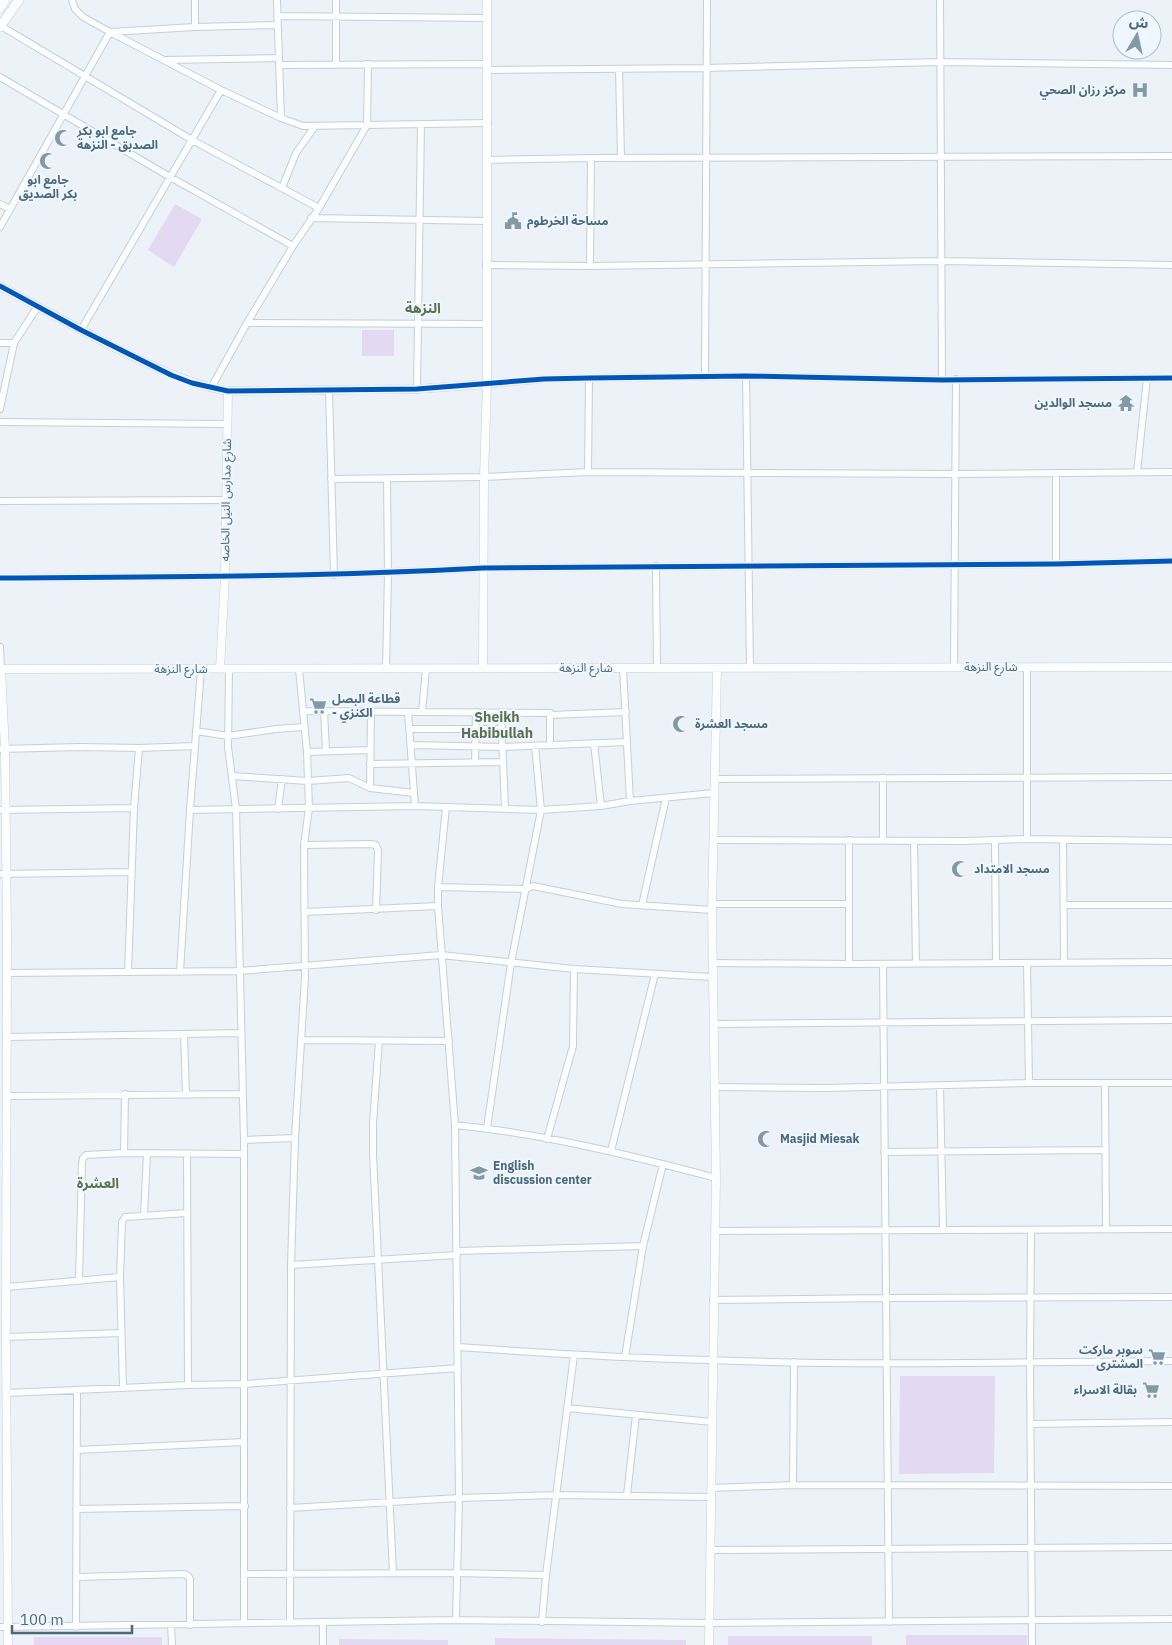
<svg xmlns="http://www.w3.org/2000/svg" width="1172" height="1645" font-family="'IBM Plex Sans','Noto Sans Arabic',sans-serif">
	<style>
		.green { fill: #e3d9f2 }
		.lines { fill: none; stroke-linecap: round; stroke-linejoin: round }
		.minor-casing { stroke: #c6cfd5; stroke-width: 8 }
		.tertiary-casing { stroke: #c6cfd5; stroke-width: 9 }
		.secondary-casing { stroke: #c8d0d7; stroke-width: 10 }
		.minor { stroke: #fcfdfe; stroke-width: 6 }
		.tertiary { stroke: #fcfdfe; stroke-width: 8 }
		.secondary { stroke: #fcfdfe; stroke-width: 9 }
		.cycleway-casing { stroke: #eff6ff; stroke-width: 8 }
		.cycleway { stroke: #0057b8; stroke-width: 5 }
		.labels { text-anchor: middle; stroke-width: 4; stroke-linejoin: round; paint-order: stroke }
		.poi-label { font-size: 12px; font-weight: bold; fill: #496a7a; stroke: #eff6ff; text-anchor: start }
		.street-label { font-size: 12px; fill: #496a7a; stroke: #eff6ff }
		.neighbourhood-label { font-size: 14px; font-weight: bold; fill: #5a734c; stroke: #eff6ff }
	</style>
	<rect width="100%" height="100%" fill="#edf2f9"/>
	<path class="green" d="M 175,204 L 202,219 L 174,267 L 148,250 Z
		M 362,330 L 394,330 L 394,356 L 362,356 Z
		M 900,1376 L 995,1376 L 994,1473 L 899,1474 Z
		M 906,1635 L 1027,1635 L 1027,1645 L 906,1645 Z
		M 728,1636 L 872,1636 L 872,1645 L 728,1645 Z
		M 34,1637 L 162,1637 L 162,1645 L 34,1645 Z
		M 495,1638 L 686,1640 L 686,1645 L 495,1645 Z
		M 339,1639 L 448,1640 L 448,1645 L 339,1645 Z"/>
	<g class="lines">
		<g class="minor-casing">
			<path id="minor" d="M 72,0 L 75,9 L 83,17 L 110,32 L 221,90 L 281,118 L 303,126 L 488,123
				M 195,0 L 195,27
				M 277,0 L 281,118
				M 336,0 L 336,64
				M 940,0 L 942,380
				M 277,16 L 487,18
				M 1,26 L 192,140 L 319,208
				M 166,60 L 279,58
				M 280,65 L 487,64
				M 619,69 L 621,158
				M 487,70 L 706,68 L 940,62 L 1172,65
				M 0,77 L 170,177 L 293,246
				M 487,160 L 591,158 L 1172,156
				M 282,188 L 296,153 L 315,126
				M 0,204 L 10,209
				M 311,218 L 487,221
				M 0,227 L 110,32 L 195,27 L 277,25
				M 486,265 L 590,266 L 941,261 L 1172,265
				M 590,266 L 591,158
				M 247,323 L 486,324
				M 81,330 L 221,90
				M 0,343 L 14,343
				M 746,376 L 750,668
				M 705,377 L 707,0
				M 487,384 L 544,379 L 589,378 L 746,376 L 942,380 L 1172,378
				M 211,388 L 247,323 L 293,246 L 319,208 L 367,125 L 368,64
				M 417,389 L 421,124
				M 329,390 L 334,575
				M 0,409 L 14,343 L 38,306
				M 0,422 L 228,424
				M 588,472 L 589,378
				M 1137,472 L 1147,378
				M 331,479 L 484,477 L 588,472 L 955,474 L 1172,472
				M 0,501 L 226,500
				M 1056,564 L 1056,473
				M 656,566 L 657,668
				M 0,578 C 161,577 322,577 483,568 L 1056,564 L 1172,561
				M 0,647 L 1,669
				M 954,667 L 956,379
				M 623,668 L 630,801
				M 229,669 L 228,747 L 236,809 L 244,1140 L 244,1623
				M 386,669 L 388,573 L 387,479
				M 303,711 L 550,713 L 550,745
				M 324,711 L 326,751
				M 408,712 L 415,806
				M 422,712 L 426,669
				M 501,713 L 505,808
				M 550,715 L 626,712
				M 410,729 L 502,729
				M 196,731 L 228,736 L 276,729 L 304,727
				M 594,743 L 601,806
				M 411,745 L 503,747 L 627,742
				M 0,749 L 80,747 L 139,748 L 195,746
				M 307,752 L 370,750
				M 475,763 L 476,712
				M 370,764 L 503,762
				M 232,776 L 308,781 L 349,778 L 370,788 L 414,793
				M 883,778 L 883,840
				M 715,779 L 1172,777
				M 370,788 L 371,712
				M 446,807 L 438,887 L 438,906 L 455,1125 L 459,1498 L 456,1620
				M 278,809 L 282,779
				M 0,810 L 134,808
				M 190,810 L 415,806 L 541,810 L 601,806 L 630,801 L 714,793
				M 1027,839 L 1027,667
				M 714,840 L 963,841 L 1027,839 L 1172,841
				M 1063,840 L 1064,962
				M 914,841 L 916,963
				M 995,841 L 996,963
				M 304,845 L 371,844 L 376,845 L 378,851 L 376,910
				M 0,874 L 132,872
				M 438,887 L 525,889 L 533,886 L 622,904 L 712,910
				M 712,904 L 849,904
				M 642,905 L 666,798
				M 1064,905 L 1172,905
				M 305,912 L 438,906
				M 712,963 L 849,964 L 1172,962
				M 1027,963 L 1029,1083
				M 849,964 L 849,840
				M 883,964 L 889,1622
				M 128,972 L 134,808 L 139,748
				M 180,972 L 190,810 L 201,669
				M 7,973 L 239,971 L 441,955 L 574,969 L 712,977
				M 713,1024 L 1172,1020
				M 184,1034 L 186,1094
				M 6,1037 L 241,1033
				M 302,1040 L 449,1041
				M 379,1041 L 373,1123 L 373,1154 L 393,1573
				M 1105,1083 L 1106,1229
				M 940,1086 L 943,1230
				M 715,1087 L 826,1088 L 1029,1083 L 1172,1083
				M 8,1096 L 242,1094
				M 455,1125 C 544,1134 630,1155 716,1178
				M 487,1128 L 511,963 L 541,810 L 535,746
				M 547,1139 L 573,1046 L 574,969
				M 244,1140 L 295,1138
				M 611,1151 L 655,974
				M 884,1152 L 1105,1150
				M 124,1153 L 125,1094
				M 187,1154 L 188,1385
				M 144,1215 L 147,1153
				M 1031,1230 L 1030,1362 L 1032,1645
				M 716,1231 L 1172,1229
				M 457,1251 L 643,1246
				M 291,1265 L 457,1255
				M 79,1280 L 82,1163 L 83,1158 L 86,1155 L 124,1153 L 244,1154
				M 7,1287 L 120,1277
				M 713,1300 L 885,1298 L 1172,1297
				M 6,1337 L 121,1333
				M 458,1347 C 542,1353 627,1358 711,1360 C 864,1366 1018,1362 1172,1361
				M 625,1357 L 643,1246 L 663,1164
				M 123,1388 L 120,1277 L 122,1222 L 125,1217 L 187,1213
				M 7,1393 L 188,1385 L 245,1384 L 458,1368
				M 567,1408 L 712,1422
				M 1030,1424 L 1172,1422
				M 77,1450 L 244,1442
				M 793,1485 L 794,1362
				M 711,1488 L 793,1485 L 1172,1486
				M 627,1495 L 636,1415
				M 290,1508 L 459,1498 L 556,1495 L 711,1497
				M 76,1509 L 245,1506
				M 711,1550 L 1172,1547
				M 244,1574 L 458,1573 L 546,1575
				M 77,1577 L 184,1574 L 188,1576 L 190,1579 L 190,1625
				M 323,1622 L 323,1645
				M 542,1622 L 546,1575 L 574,1355
				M 290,1623 L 291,1265 L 295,1138 L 305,978 L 304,845 L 309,808 L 307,752 L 299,669
				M 171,1625 L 172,1645
				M 0,1627 L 456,1620 L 710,1623 L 1172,1619
				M 76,1627 L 77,1390"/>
		</g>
		<g class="tertiary-casing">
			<path id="tertiary" d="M 0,286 C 39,307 78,329 118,349 C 154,367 188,384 228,391 L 417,389 L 487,384
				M 483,668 L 484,477 L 487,384 L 487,0
				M 0,669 L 1172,667
				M 1,669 L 5,749 L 7,934 L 6,1337 L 8,1645
				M 220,669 L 225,577 L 228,391
				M 709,1645 L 716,1178 L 712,910 L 717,668"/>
		</g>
		<g class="secondary-casing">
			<path id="secondary" d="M 0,8 L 5,0
				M 0,27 L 19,0"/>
		</g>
		<use href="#minor" class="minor"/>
		<use href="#tertiary" class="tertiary"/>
		<use href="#secondary" class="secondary"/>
		<g class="cycleway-casing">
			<path id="cycleway" d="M 0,286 L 81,330 L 171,375 L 192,383 L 228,391 L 417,389 L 544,379 L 589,378 L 746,376 L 942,380 L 1172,378
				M 0,578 C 161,577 322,577 483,568 L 1056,564 L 1172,561"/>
		</g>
		<use href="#cycleway" class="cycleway"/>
	</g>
	<defs>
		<g id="hospital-bare" transform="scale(1.35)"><path d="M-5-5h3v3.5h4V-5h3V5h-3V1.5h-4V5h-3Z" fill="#829aa6" stroke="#eff6ff" stroke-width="2.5" paint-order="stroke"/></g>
		<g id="mosque-bare" transform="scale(1.35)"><path d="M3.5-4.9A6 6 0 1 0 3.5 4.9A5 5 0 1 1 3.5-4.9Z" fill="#829aa6" stroke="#eff6ff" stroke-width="2.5" paint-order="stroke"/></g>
		<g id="civic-bare" transform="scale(1.35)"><path d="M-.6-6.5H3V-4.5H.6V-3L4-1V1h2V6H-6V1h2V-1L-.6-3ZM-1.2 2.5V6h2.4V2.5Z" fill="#829aa6" stroke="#eff6ff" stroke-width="2.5" paint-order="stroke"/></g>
		<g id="temple-bare" transform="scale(1.35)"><path d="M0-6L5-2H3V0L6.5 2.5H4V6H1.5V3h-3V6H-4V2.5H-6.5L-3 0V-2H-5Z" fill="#829aa6" stroke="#eff6ff" stroke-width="2.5" paint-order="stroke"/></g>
		<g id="supermarket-bare" transform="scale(1.35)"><path d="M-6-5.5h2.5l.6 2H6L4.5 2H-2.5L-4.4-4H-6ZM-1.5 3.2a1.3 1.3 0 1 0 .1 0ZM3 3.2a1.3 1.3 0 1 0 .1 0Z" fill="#829aa6" stroke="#eff6ff" stroke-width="2.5" paint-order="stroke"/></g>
		<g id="school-bare" transform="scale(1.35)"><path d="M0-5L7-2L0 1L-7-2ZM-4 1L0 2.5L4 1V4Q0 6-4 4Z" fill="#829aa6" stroke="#eff6ff" stroke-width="2.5" paint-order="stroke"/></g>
	</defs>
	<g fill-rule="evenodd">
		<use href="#hospital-bare" x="1140" y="90"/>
		<use href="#mosque-bare" x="63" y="138"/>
		<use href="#mosque-bare" x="48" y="161"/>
		<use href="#civic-bare" x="513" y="221"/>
		<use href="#temple-bare" x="1126" y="403"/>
		<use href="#supermarket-bare" x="318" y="706"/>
		<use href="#mosque-bare" x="681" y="724"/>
		<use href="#mosque-bare" x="960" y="869"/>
		<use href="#mosque-bare" x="766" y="1139"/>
		<use href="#school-bare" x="479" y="1173"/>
		<use href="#supermarket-bare" x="1157" y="1357"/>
		<use href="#supermarket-bare" x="1151" y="1390"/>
	</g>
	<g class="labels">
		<g class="poi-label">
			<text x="1126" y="94" text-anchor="end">مركز رزان الصحي</text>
			<text x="77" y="135">جامع ابو بكر<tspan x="77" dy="14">الصدبق - النزهة</tspan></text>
			<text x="48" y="184" text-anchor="middle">جامع ابو<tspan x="48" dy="14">بكر الصديق</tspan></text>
			<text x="527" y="225">مساحة الخرطوم</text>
			<text x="1112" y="407" text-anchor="end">مسجد الوالدين</text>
			<text x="332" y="703">قطاعة البصل<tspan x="332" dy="14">- الكنزي</tspan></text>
			<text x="695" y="728">مسجد العشرة</text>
			<text x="974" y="873">مسجد الامتداد</text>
			<text x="780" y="1143">Masjid Miesak</text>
			<text x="493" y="1170">English<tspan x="493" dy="14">discussion center</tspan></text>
			<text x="1143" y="1354" text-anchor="end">سوبر ماركت<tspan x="1143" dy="14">المشترى</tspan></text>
			<text x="1137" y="1394" text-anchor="end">بقالة الاسراء</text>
		</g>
		<g class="street-label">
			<text transform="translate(226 500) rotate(-89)" y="4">شارع مدارس النيل الخاصه</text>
			<text x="991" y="671">شارع النزهة</text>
			<text x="586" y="672">شارع النزهة</text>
			<text x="181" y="673">شارع النزهة</text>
		</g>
		<g class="neighbourhood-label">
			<text x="423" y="313">النزهة</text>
			<text x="497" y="722">Sheikh<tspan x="497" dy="16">Habibullah</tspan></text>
			<text x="98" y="1188">العشرة</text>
		</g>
	</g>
	<g transform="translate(1137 35) rotate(9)"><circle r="24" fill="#eff6ff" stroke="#adbeca"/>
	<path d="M0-4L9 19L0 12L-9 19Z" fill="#829aa6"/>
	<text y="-8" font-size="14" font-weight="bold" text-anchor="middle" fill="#496a7a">ش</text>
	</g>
	<path d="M12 1625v8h120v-8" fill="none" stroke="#496a7a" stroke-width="2.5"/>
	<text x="20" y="1625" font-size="15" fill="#496a7a" stroke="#eff6ff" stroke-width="4" paint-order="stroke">100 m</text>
</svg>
